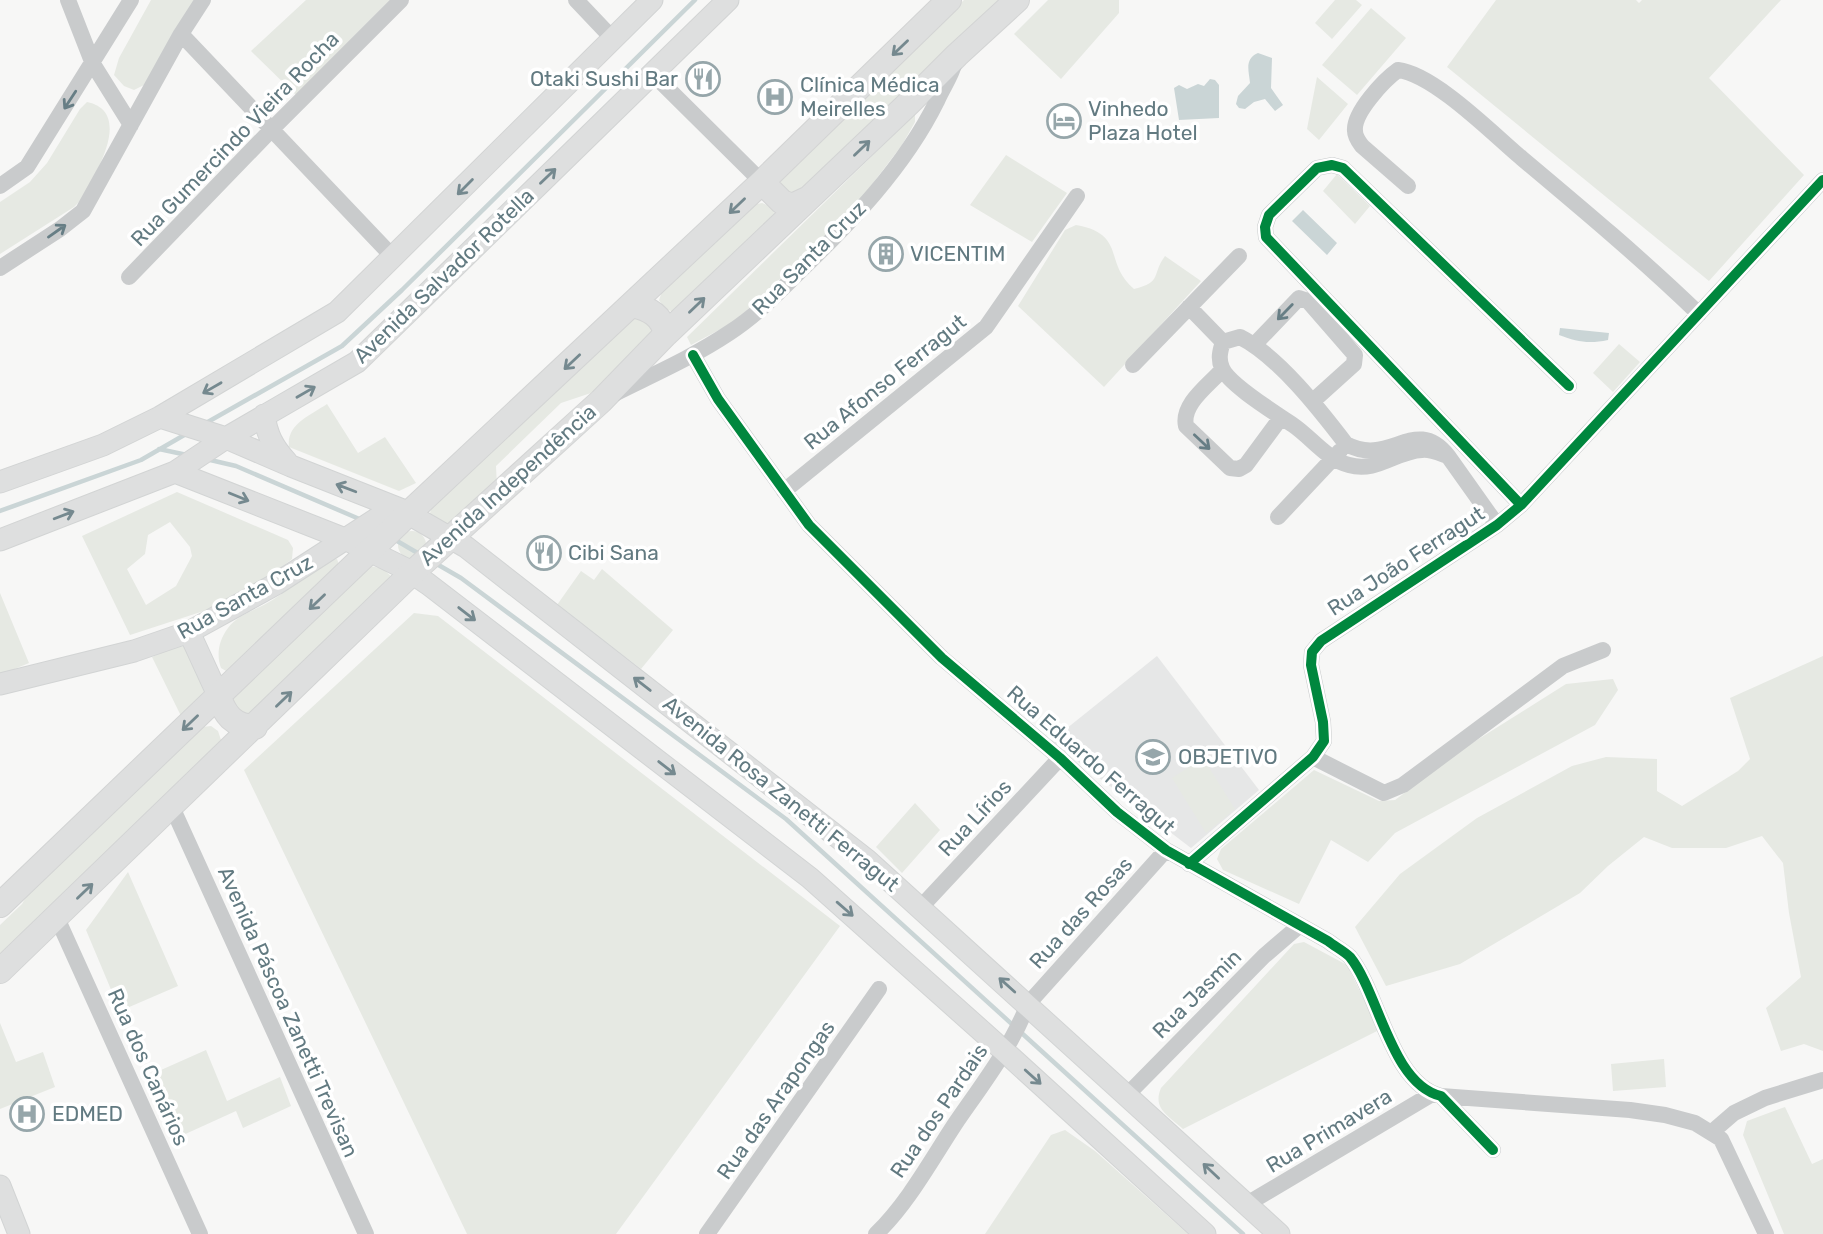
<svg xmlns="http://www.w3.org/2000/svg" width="1823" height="1234" font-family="Rubik,sans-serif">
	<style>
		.built { fill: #e6e7e7 }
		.green { fill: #e6e9e3; fill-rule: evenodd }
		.water { fill: #cad5d6 }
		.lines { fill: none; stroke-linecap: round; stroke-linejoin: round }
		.stream { stroke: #cad5d6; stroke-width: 4.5 }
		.secondary-casing { stroke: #d2d4d4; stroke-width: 23 }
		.primary-casing { stroke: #d3d4d4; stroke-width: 26 }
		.street { stroke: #c9cbcc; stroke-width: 16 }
		.secondary { stroke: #dedfdf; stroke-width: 21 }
		.primary { stroke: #dedfdf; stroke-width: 24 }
		.cycleway-casing { stroke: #fff; stroke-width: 15 }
		.cycleway { stroke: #00873e; stroke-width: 10 }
		.oneway { stroke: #75898f }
		.oneway2 { stroke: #677e85 }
		.labels { text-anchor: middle; stroke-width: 7; stroke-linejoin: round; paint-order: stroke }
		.poi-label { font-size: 21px; fill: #627a81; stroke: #fff; text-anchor: start }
		.street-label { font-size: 21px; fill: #627a81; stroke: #fff }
	</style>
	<rect width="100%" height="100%" fill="#f7f7f6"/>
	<path class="built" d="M 1157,656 L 1259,790 L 1191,848 L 1051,741 Z"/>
	<path class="green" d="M 151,0 L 194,0 L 144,85 L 134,90 L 124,86 L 114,75 L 119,58 Z
		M 306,0 L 390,0 L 296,95 L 251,51 Z
		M 964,0 L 1009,0 L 798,197 L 780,189 L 782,174 Z
		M 1048,0 L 1119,0 L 1119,13 L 1061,79 L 1014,34 Z
		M 1335,0 L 1356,0 L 1362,5 L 1332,39 L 1315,23 Z
		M 1496,0 L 1636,0 L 1639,3 L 1642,0 L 1781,0 L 1709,78 L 1804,175 L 1709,281 L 1447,67 Z
		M 1371,8 L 1406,38 L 1357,95 L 1322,65 Z
		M 1317,77 L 1348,104 L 1319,140 L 1307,129 Z
		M 87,102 C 135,112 94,177 81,200 L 74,207 L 0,254 L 0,202 L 30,182 L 47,163 L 80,109 Z
		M 915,114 L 915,122 L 902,145 L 851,212 L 734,322 L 691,345 L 687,337 Z
		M 1006,155 L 1067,193 L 1032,242 L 970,205 Z
		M 1337,174 L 1370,206 L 1355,224 L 1323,191 Z
		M 762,203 C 771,206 775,210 775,220 L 674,312 L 665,309 L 659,300 L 663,289 L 752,205 Z
		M 1076,225 C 1127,234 1103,263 1134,289 C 1163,282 1151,275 1165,256 L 1201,281 L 1104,387 L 1018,306 L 1065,230 Z
		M 641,316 L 655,331 L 600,390 L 561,403 L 496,466 L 497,487 L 454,528 L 430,514 L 431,507 L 632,319 Z
		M 1619,344 L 1640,362 L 1613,392 L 1593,373 Z
		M 327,404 L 358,453 L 385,437 L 416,483 L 399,491 L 289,447 C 286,424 311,415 327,404 Z
		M 177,492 L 288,540 L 293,548 L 292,559 L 251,591 L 216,607 L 130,635 L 82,536 ZM 170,522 L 190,547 L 192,556 L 176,586 L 146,605 L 127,569 L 145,554 L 148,535 Z
		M398 545a14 14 0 1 1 28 0a14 14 0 1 1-28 0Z
		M 337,559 L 340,567 L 226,671 L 221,668 C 216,654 219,640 228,628 C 237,615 256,610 269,602 C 290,591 314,562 337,559 Z
		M 371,566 L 383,569 L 392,577 L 245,719 L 231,701 L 233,695 L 365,568 Z
		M 602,569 L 673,630 L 641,669 L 557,605 L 581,571 L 594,580 Z
		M 0,593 L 29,663 L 0,675 Z
		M 414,613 L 438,616 L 840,926 L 616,1234 L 467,1234 L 244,770 Z
		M 183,643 L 206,683 L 204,692 L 181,716 L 152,657 Z
		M 1823,656 L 1823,1051 L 1804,1044 L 1781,1051 L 1766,1008 L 1801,977 L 1789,913 L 1783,863 L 1762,836 L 1726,848 L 1672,848 L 1644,837 L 1608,866 L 1580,893 L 1460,964 L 1386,986 L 1355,927 L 1400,874 L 1477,818 L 1572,766 L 1606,757 L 1657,759 L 1657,791 L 1682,806 L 1738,771 L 1750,759 L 1730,698 Z
		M 1613,679 L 1618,690 L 1595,725 L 1395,833 L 1368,862 L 1331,840 L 1299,904 L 1223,870 L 1217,859 L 1221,849 L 1314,770 L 1379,801 L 1395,800 L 1469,745 L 1566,684 Z
		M 211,726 L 218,731 L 222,743 L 0,958 L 0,925 L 22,904 L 33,885 L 202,727 Z
		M 1203,758 L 1235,809 L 1206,833 L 1172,778 Z
		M 915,803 L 940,830 L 902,873 L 876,847 Z
		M 128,872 L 178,986 L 120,1011 L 86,930 Z
		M 1304,942 L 1347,965 L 1379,1030 L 1183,1129 C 1169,1116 1152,1109 1161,1088 L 1294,944 Z
		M 0,1023 L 16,1062 L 43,1052 L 55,1087 L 0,1109 Z
		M 206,1050 L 227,1101 L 280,1077 L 291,1106 L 243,1128 L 236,1111 L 181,1136 L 152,1074 Z
		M 1664,1059 L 1666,1087 L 1613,1091 L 1611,1064 Z
		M 1785,1107 L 1812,1164 L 1823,1159 L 1823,1234 L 1784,1234 L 1743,1135 L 1747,1121 Z
		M 1065,1130 L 1095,1151 L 1188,1234 L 985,1234 L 1051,1135 Z"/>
	<path class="water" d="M 1258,53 L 1272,58 L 1271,88 L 1283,105 L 1275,111 L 1265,99 L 1254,102 L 1245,109 L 1239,108 L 1236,104 L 1238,96 L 1250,83 C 1249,71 1244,59 1258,53 Z
		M 1210,79 L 1215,80 L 1219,85 L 1219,118 L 1179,120 L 1174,88 L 1179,85 L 1187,89 L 1198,84 L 1204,86 Z
		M 1303,210 L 1337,243 L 1327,255 L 1292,221 Z
		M 1560,328 L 1609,333 L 1608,340 C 1589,344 1577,342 1559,335 Z"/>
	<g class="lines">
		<path class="stream" d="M 206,423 L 342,346 L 402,290 L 695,0
			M 159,449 L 187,455
			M 206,459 L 236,466 L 364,521
			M 0,511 L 141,460 L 186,434
			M 392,538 L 421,555
			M 435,563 L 461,578 L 786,819 L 1243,1234"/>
		<g class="secondary-casing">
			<path id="secondary" d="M 264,415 C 267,435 273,447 287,462
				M 160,417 L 226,438 L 291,466 L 400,509 L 466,547 L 867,860 L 1279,1234
				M 175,472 L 345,539 L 406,569 L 428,584 L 810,878 L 1004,1051 L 1205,1234
				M 0,482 L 103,445 L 160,417 L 337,312 L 652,0
				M 0,540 L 175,472 L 226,438 L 357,362 L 728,0
				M 189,632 L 218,695
				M 0,684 L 134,651 L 189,632 L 276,584 L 384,514 L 400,509
				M 0,1186 L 19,1234"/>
		</g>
		<g class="primary-casing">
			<path id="primary" d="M 762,182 L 782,202 L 792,206 L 809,198
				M 633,305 C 650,309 662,316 666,334
				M 218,695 C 225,715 233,726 255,727
				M 0,905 L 409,513 L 762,182 L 949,0
				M 0,971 L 412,573 L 601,401 L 666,334 L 909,103 L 957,55 L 1017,0"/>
		</g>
		<path class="street" d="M 68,0 L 93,64 L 131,125
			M 576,0 L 613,39
			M 181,34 L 393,257
			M 653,74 L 762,182
			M 0,186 L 27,167 L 131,0
			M 1408,186 L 1362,146 C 1359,142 1355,137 1355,131 C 1353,113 1384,80 1398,70 C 1433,74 1490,131 1518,155 C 1580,207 1641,258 1699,314
			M 0,268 L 60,229 L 83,211 L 181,34 L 203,0
			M 129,277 L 273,128 L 401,0
			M 1189,307 L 1223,342
			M 1255,344 L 1299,298 L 1308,301 L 1355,355 L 1354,364 L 1313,401
			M 693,355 L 718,399 L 809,525 L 942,658 L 1060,758 L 1117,812 L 1166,850 L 1328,941 C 1334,946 1344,951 1350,957 C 1379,993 1391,1084 1441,1096 L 1493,1150
			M 1133,365 L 1239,256
			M 1222,370 C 1209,385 1181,404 1186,426 L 1230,468 L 1239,469 L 1246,465 L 1280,419
			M 616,393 C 654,374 693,357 729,333 C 754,317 776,295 797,274 C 850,223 904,168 937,101 C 943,87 951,77 955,62
			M 1448,456 C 1439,453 1430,449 1422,450 C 1396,451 1377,473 1349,465 C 1326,459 1312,438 1293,425 C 1277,414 1229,385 1222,368 C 1218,359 1220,351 1223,342 L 1240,337 C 1278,356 1320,410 1346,444 C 1390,468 1415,414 1448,456 L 1497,525
			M 784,491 L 986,327 L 1077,196
			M 1521,505 L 1266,237 L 1265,227 L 1269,215 L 1317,168 L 1332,165 L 1343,168 L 1569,386
			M 1278,517 L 1340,451
			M 1313,757 L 1384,793 L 1403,785 L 1563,666 L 1603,650
			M 172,807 L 366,1234
			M 1189,864 L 1313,757 L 1324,741 L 1323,722 L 1311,665 L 1312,652 L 1321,641 L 1497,525 L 1521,505 L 1823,180
			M 921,907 L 1060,758
			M 57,918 L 200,1234
			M 1128,1094 L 1264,956 L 1299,926
			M 1441,1096 L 1630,1110 L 1665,1115 L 1695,1123 L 1721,1139 L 1766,1234
			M 1712,1132 L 1734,1113 L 1765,1098 L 1823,1080
			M 1247,1204 L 1432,1094
			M 707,1234 L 879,989
			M 876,1234 C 908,1203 930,1162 955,1124 C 981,1086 1011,1048 1028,1004 L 1166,850"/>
		<use href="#secondary" class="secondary"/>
		<use href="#primary" class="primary"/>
		<g class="cycleway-casing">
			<path id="cycleway" d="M 693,355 L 718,399 L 809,525 L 942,658 L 1060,758 L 1117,812 L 1166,850 L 1328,941 C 1334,946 1344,951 1350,957 C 1379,993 1391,1084 1441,1096 L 1493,1150
				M 1521,505 L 1266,237 L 1265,227 L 1269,215 L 1317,168 L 1332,165 L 1343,168 L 1569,386
				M 1189,864 L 1313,757 L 1324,741 L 1323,722 L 1311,665 L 1312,652 L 1321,641 L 1497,525 L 1521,505 L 1823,180"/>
		</g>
		<use href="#cycleway" class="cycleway"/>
	</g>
	<defs><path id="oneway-shaft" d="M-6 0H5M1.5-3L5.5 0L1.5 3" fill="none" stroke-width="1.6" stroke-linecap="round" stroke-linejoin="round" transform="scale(1.75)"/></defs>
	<g class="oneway">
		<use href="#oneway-shaft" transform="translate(900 48) rotate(136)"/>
		<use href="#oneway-shaft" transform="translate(862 148) rotate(-44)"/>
		<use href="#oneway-shaft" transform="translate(548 176) rotate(-44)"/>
		<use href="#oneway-shaft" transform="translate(465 187) rotate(135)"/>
		<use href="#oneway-shaft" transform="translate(737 206) rotate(136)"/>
		<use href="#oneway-shaft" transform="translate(697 305) rotate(-44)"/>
		<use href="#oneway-shaft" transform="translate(572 362) rotate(137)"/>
		<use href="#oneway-shaft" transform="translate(212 388) rotate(150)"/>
		<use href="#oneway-shaft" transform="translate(306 392) rotate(-30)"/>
		<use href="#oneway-shaft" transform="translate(346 488) rotate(-159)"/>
		<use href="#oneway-shaft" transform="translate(239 497) rotate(22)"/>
		<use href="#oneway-shaft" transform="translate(64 515) rotate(-21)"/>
		<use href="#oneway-shaft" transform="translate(317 602) rotate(136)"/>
		<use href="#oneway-shaft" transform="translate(467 614) rotate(38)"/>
		<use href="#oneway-shaft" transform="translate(642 684) rotate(-142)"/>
		<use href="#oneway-shaft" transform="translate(284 699) rotate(-44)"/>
		<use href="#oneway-shaft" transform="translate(190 723) rotate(136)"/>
		<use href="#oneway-shaft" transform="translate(667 768) rotate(38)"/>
		<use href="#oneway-shaft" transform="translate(85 891) rotate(-44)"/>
		<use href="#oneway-shaft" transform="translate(845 909) rotate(41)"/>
		<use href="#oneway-shaft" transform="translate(1007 985) rotate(-138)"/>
		<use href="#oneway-shaft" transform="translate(1033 1077) rotate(42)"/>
		<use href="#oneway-shaft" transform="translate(1211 1171) rotate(-137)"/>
	</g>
	<g class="oneway2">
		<use href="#oneway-shaft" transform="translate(70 100) rotate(123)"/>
		<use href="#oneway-shaft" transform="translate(57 231) rotate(-35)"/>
		<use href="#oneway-shaft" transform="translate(1285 312) rotate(134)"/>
		<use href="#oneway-shaft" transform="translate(1202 442) rotate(43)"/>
	</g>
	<defs>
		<g id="restaurant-ring" transform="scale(1.75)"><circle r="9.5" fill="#fff" stroke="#96a6aa" stroke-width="1.5"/><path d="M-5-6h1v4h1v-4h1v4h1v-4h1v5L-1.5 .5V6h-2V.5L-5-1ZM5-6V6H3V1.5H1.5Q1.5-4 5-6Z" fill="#96a6aa"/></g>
		<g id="hospital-ring" transform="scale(1.75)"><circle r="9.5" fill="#fff" stroke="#96a6aa" stroke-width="1.5"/><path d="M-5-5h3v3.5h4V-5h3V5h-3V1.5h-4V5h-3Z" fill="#96a6aa"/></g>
		<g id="hotel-ring" transform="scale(1.75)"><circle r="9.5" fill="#fff" stroke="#96a6aa" stroke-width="1.5"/><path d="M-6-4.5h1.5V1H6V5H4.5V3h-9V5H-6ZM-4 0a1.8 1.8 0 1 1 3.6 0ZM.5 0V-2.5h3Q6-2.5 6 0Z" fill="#96a6aa"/></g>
		<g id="building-ring" transform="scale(1.75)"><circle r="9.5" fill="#fff" stroke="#96a6aa" stroke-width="1.5"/><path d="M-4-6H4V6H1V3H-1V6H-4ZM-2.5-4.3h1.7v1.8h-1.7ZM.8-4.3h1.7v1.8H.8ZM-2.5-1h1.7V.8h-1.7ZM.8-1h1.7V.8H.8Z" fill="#96a6aa"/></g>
		<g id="school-ring" transform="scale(1.75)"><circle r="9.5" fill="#fff" stroke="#96a6aa" stroke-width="1.5"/><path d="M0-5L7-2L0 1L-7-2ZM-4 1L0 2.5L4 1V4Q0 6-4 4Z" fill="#96a6aa"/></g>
	</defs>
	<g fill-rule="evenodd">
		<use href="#restaurant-ring" x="703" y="79"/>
		<use href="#hospital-ring" x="775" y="97"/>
		<use href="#hotel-ring" x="1064" y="121"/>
		<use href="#building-ring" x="886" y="254"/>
		<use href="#restaurant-ring" x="544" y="553"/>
		<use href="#school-ring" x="1153" y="757"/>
		<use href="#hospital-ring" x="27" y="1114"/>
	</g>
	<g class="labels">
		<g class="poi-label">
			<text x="678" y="86" text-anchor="end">Otaki Sushi Bar</text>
			<text x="800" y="92">Clínica Médica<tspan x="800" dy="24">Meirelles</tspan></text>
			<text x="1088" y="116">Vinhedo<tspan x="1088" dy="24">Plaza Hotel</tspan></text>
			<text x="910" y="261">VICENTIM</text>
			<text x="568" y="560">Cibi Sana</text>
			<text x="1178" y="764">OBJETIVO</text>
			<text x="52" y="1121">EDMED</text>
		</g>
		<g class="street-label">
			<text transform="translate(235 139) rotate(-46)" y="7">Rua Gumercindo Vieira Rocha</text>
			<text transform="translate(809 258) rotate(-45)" y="7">Rua Santa Cruz</text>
			<text transform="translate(444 276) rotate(-44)" y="7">Avenida Salvador Rotella</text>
			<text transform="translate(885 382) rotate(-39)" y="7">Rua Afonso Ferragut</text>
			<text transform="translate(508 485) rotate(-42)" y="7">Avenida Independência</text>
			<text transform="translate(1406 561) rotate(-33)" y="7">Rua João Ferragut</text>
			<text transform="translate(245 597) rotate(-29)" y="7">Rua Santa Cruz</text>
			<text transform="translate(1091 760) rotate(41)" y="7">Rua Eduardo Ferragut</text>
			<text transform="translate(781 794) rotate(39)" y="7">Avenida Rosa Zanetti Ferragut</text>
			<text transform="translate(975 818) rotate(-47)" y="7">Rua Lírios</text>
			<text transform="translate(1081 913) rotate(-48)" y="7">Rua das Rosas</text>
			<text transform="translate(1197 994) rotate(-45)" y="7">Rua Jasmin</text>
			<text transform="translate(288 1012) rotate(66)" y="7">Avenida Páscoa Zanetti Trevisan</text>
			<text transform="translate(148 1067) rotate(66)" y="7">Rua dos Canários</text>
			<text transform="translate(776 1100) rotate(-55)" y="7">Rua das Arapongas</text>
			<text transform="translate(939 1111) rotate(-56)" y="7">Rua dos Pardais</text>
			<text transform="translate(1329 1131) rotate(-31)" y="7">Rua Primavera</text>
		</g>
	</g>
</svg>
